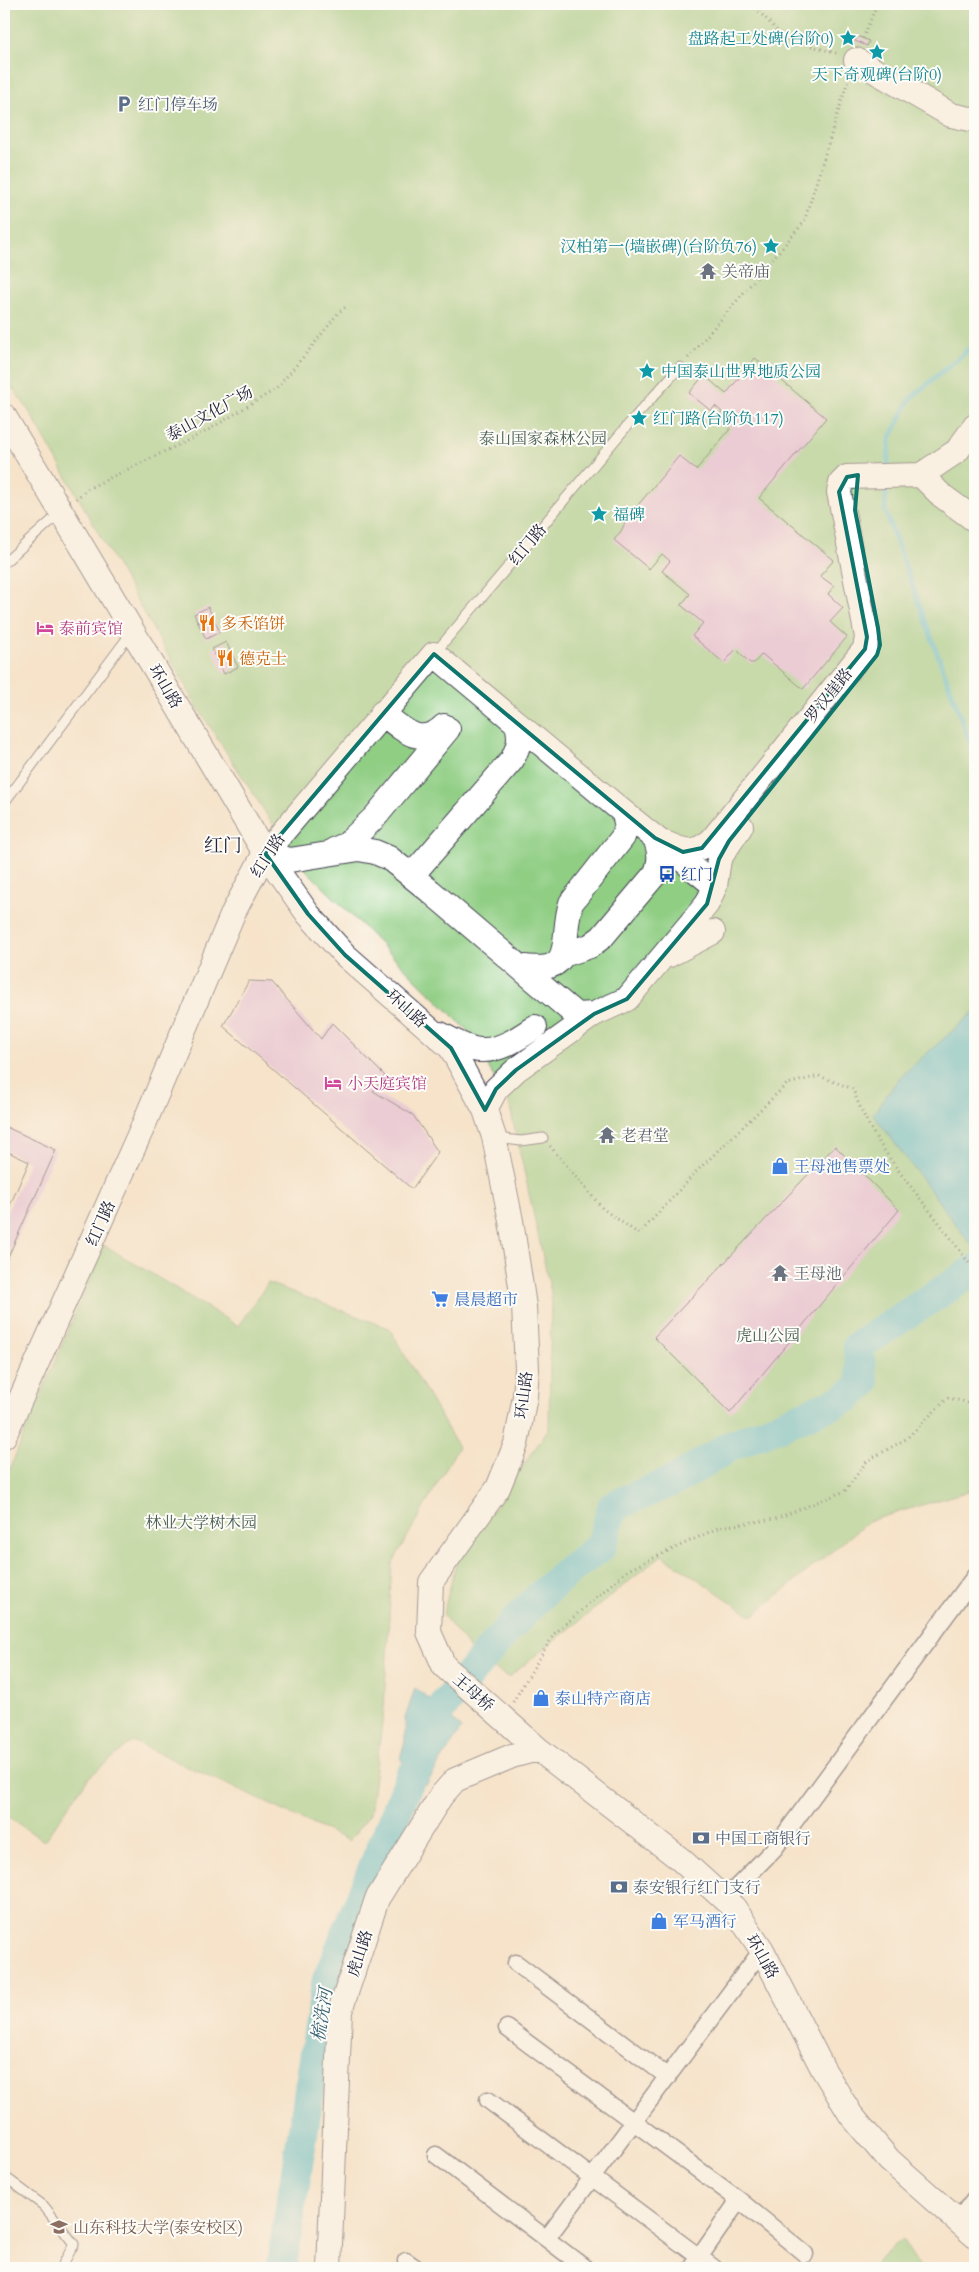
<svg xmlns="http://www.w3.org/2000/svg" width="979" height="2272" font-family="Cardo,'Noto Serif SC',serif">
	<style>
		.green { fill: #90ce84; stroke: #597860 }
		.water { fill: #53becf; stroke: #3a7085 }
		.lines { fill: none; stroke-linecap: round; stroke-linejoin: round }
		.stream { stroke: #53becf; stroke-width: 5 }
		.river { stroke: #53becf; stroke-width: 31 }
		.building { fill: #ddafdf }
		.lane-casing { stroke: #423f50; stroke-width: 11 }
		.street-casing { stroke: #423f50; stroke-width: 19 }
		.secondary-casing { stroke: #423f50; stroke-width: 26 }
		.path { stroke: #423f50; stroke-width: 3; stroke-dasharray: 1 4; stroke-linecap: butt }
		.lane { stroke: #fff; stroke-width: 9 }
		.street { stroke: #fff; stroke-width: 16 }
		.secondary { stroke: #fff; stroke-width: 24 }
		.marked { fill: none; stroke: #0f766e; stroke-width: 4; stroke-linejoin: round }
		.labels { text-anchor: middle; stroke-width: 4; stroke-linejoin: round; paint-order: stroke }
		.culture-label { font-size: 16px; fill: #0d838f; stroke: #fdfcf7; text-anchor: start }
		.service-label { font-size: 16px; fill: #4e5e75; stroke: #fdfcf7; text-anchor: start }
		.worship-label { font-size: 16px; fill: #5b616d; stroke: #fdfcf7; text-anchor: start }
		.street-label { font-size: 16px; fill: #22223b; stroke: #fdfcf7 }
		.park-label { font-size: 16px; fill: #485e55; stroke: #fdfcf7 }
		.food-label { font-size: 16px; fill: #c56008; stroke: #fdfcf7; text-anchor: start }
		.hotel-label { font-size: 16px; fill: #b23c85; stroke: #fdfcf7; text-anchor: start }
		.transit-label { font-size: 16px; fill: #164399; stroke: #fdfcf7; text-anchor: start }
		.shop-label { font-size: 16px; fill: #366cbe; stroke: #fdfcf7; text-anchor: start }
		.education-label { font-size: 16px; fill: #785e54; stroke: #fdfcf7; text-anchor: start }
		.water-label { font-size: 18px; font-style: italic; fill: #366076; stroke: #fdfcf7 }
		.quarter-label { font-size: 19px; fill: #22223b; stroke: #fdfcf7 }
	</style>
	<rect width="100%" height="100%" fill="#fdfcf7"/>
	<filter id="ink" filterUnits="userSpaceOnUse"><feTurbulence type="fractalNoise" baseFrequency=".02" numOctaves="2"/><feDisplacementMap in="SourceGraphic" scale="10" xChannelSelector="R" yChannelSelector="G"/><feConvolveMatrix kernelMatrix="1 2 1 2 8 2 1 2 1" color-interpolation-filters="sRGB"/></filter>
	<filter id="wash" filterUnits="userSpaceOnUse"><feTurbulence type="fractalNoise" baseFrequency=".0096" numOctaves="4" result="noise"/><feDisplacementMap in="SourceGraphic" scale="20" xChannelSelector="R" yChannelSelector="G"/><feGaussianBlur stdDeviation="1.12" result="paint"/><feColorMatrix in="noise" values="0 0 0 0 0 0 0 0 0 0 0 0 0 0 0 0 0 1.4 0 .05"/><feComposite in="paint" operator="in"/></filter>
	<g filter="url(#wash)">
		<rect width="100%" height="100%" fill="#f6e3ca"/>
		<path class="green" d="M 4,4 L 975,4 L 975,1489 L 869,1521 L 752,1616 L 662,1555 L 509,1677 L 480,1662 L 443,1615 L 456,1563 L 549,1428 L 551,1293 L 509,1103 L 468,1031 L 296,860 L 198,708 L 29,411 L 4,376 Z
			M 104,1245 L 238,1326 L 268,1283 L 389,1328 L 458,1447 L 392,1564 L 384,1708 L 370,1814 L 349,1841 L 133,1741 L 89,1777 L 44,1841 L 4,1814 L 4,1482 Z
			M 902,2239 L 920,2268 L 870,2268 Z"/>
		<path class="water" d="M 975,1011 L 975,1250 L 873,1114 L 900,1077 Z
			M 415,1688 L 442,1708 L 461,1729 L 426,1785 L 411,1776 L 400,1758 L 405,1741 L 405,1718 Z"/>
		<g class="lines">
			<path class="stream" d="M 887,471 L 890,439 L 910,399 L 975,344
				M 887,482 L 885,511 L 975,756"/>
			<path class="river" d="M 442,1708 C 490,1649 537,1589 601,1547 L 613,1506 L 676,1480 L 732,1445 L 845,1399 L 863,1384 L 858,1346 L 975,1270
				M 281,2268 L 327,1981 L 411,1776"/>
		</g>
		<g id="blocks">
			<path class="building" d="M 857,36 L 869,41 L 867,46 L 855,41 Z
				M 755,358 L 826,418 L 759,498 L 834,560 L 820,576 L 834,586 L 828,594 L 843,608 L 830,622 L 847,637 L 803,689 L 762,654 L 754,663 L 750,663 L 736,649 L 724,663 L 692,636 L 703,623 L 681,605 L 690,594 L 662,571 L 670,561 L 662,554 L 649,569 L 614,540 L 621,531 L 628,517 L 679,456 L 696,470 L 731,428 L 718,417 L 722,412 L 715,406 L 711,411 L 689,393 L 704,375 L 726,394 Z
				M 208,607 L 220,632 L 206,639 L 194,614 Z
				M 226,642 L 238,667 L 224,674 L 212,649 Z
				M 249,981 L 272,982 L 321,1039 L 332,1023 L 385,1076 L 373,1091 L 413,1115 L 438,1152 L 412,1189 L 223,1026 Z
				M 4,1126 L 56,1150 L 4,1266 L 4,1219 L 29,1162 L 4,1150 Z
				M 835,1146 L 899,1210 L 730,1413 L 654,1337 Z"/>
		</g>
	</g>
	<g filter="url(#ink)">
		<use href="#blocks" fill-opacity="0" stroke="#423f50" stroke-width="1"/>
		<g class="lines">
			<g class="lane-casing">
				<path id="lane" d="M 4,563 L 60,513
					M 434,654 L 633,419 L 680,367
					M 4,803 L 131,633
					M 496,1138 L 521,1141 L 543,1138
					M 4,2176 L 44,2206 L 74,2244 L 61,2268"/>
			</g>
			<g class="street-casing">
				<path id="street" d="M 725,1899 L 774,1849 L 975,1576
					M 516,1963 L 668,2077
					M 507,2028 L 739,2200 L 805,2254
					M 488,2100 L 714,2268
					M 436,2155 L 585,2268
					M 958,2221 L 975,2198
					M 547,2238 L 762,1950
					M 406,2261 L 416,2268
					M 692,2268 L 739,2200"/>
			</g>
			<g class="secondary-casing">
				<path id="secondary" d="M 856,60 L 951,115 L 975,120
					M 4,416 L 265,853 L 308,914 L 345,955 L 451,1048 L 485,1110 L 494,1137 L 511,1221 L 524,1306 L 527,1369 L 525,1396 L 516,1444 L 498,1488 L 431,1582 L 429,1632 L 444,1666 L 538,1749 L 680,1859 L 734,1908 L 762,1950 L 823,2069 L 851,2115 L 889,2160 L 975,2236
					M 921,475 L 941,495 L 975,520
					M 382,713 C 402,729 421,749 444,726
					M 665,843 C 685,852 694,855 712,840 L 865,649 L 867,637 L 839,492 L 841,483 L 847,477 L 921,475 L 957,451 L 975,426
					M 334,850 L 347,844 L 375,817 L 448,729
					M 265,853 L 290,860 L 359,849 L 375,852 L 389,858 L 430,891 L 576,1015 L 594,1014
					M 405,870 L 415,871 L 420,866 L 512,760 C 519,746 521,739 517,724
					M 715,886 L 719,859 L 741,826
					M 563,955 L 590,946 L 602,937 L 656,873 C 661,859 660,852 655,838
					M 669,955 L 713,932
					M 519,966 C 579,976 559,942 571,903 L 623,837 L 627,825 L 623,812
					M 440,1034 C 452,1040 468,1050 481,1050 C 501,1051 520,1037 535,1027
					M 4,1436 L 144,1124 L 234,911 L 265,853 L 434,654 L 623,812 L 715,886 L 707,904 L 627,999 L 594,1014 L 516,1070 L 496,1089 L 485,1110
					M 329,2268 L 340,2011 L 377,1899 L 441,1796 L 455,1780 L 512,1756 L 538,1749"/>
			</g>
			<path class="path" d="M 752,4 L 784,38 L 839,54
				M 861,43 L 877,4
				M 688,358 L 804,222 L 849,77
				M 76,499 L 87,489 L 205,432 L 276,389 L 310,349 L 339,312 L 347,306
				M 550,1146 L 603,1209 L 639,1234 L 698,1170 L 787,1084 L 819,1076 L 853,1089 C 871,1143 913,1188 947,1233 C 957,1246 965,1259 975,1270
				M 513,1702 L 554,1634 L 628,1570 L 720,1527 L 775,1519 L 845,1491 L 867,1461 L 906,1439 L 948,1398 L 975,1404"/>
			<use href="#lane" class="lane"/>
			<use href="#street" class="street"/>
			<use href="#secondary" class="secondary"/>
		</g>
	</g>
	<path d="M0 0H979V2272H0ZM 858,475 L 855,510 L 878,628 L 880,645 L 877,655 L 729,841 L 719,859 L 707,904 L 627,999 L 594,1014 L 516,1070 L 496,1089 L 485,1110 L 451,1048 L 345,955 L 308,914 L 265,853 L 434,654 L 655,838 L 683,852 L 702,848 L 865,649 L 867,637 L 839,492 L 847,477 Z" fill="#f6e3ca" fill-opacity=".55" fill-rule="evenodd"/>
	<path class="marked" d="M 858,475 L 855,510 L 878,628 L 880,645 L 877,655 L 729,841 L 719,859 L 707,904 L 627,999 L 594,1014 L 516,1070 L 496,1089 L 485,1110 L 451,1048 L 345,955 L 308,914 L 265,853 L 434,654 L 655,838 L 683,852 L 702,848 L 865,649 L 867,637 L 839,492 L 847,477 Z"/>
	<defs>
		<g id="sight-bare" transform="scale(1.35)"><path d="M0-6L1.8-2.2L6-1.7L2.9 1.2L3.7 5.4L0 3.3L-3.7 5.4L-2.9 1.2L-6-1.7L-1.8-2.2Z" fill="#0f9aa8" stroke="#fdfcf7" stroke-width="2.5" paint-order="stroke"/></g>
		<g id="parking-bare" transform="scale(1.35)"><path d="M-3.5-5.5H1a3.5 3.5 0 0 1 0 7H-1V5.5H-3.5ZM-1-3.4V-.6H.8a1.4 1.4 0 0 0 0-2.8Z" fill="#5c6f8a" stroke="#fdfcf7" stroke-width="2.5" paint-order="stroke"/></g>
		<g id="temple-bare" transform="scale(1.35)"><path d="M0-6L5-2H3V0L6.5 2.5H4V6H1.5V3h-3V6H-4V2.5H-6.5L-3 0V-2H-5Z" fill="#6b7280" stroke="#fdfcf7" stroke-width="2.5" paint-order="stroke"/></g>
		<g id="restaurant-bare" transform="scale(1.35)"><path d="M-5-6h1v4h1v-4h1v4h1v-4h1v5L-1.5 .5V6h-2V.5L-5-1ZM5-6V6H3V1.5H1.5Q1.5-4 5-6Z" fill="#e8710a" stroke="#fdfcf7" stroke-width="2.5" paint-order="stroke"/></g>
		<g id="hotel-bare" transform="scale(1.35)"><path d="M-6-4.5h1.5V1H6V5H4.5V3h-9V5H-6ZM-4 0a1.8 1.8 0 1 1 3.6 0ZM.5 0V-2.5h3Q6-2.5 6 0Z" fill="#d1479c" stroke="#fdfcf7" stroke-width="2.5" paint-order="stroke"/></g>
		<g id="bus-bare" transform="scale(1.35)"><path d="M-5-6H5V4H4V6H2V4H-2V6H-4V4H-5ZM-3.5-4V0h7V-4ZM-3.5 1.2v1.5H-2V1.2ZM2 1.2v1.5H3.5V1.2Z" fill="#1a4fb4" stroke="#fdfcf7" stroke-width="2.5" paint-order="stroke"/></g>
		<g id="shop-bare" transform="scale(1.35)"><path d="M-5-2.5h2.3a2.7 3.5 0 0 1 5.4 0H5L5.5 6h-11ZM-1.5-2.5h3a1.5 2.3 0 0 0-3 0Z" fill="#3f7fe0" stroke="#fdfcf7" stroke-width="2.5" paint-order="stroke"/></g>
		<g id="supermarket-bare" transform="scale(1.35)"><path d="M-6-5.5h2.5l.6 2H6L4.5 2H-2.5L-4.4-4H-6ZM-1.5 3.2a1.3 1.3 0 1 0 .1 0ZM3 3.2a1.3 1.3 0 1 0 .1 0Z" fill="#3f7fe0" stroke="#fdfcf7" stroke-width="2.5" paint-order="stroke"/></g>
		<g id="bank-bare" transform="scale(1.35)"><path d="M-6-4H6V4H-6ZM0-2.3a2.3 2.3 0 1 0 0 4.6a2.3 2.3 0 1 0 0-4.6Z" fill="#5c6f8a" stroke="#fdfcf7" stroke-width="2.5" paint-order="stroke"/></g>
		<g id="university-bare" transform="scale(1.35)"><path d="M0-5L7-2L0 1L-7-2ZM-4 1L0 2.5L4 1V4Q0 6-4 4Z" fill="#8d6e63" stroke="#fdfcf7" stroke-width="2.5" paint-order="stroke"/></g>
	</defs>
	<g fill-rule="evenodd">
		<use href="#sight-bare" x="848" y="38"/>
		<use href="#sight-bare" x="877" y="52"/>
		<use href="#parking-bare" x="124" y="104"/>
		<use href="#sight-bare" x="771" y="246"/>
		<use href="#temple-bare" x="708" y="271"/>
		<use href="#sight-bare" x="647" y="371"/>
		<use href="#sight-bare" x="639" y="418"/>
		<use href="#sight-bare" x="599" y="514"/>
		<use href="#restaurant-bare" x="207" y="623"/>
		<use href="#hotel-bare" x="45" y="628"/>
		<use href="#restaurant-bare" x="225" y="658"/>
		<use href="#bus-bare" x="667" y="874"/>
		<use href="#hotel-bare" x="333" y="1083"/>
		<use href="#temple-bare" x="607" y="1135"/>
		<use href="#shop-bare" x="780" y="1166"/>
		<use href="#temple-bare" x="780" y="1273"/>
		<use href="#supermarket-bare" x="440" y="1299"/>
		<use href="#shop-bare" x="541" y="1698"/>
		<use href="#bank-bare" x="701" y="1838"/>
		<use href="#bank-bare" x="619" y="1887"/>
		<use href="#shop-bare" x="659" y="1921"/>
		<use href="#university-bare" x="59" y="2227"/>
	</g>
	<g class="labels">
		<g class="culture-label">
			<text x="834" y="44" text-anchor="end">盘路起工处碑(台阶0)</text>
			<text x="877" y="80" text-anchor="middle">天下奇观碑(台阶0)</text>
			<text x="757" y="252" text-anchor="end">汉柏第一(墙嵌碑)(台阶负76)</text>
			<text x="661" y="377">中国泰山世界地质公园</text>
			<text x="653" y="424">红门路(台阶负117)</text>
			<text x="613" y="520">福碑</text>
		</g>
		<g class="service-label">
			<text x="138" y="110">红门停车场</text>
			<text x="715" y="1844">中国工商银行</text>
			<text x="633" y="1893">泰安银行红门支行</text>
		</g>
		<g class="worship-label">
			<text x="722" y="277">关帝庙</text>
			<text x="621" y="1141">老君堂</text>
			<text x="794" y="1279">王母池</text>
		</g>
		<g class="street-label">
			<text transform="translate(209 413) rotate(-29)" y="6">泰山文化广场</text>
			<text transform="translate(527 544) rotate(-50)" y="6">红门路</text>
			<text transform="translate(166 686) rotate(59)" y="6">环山路</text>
			<text transform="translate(828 695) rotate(-51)" y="6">罗汉崖路</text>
			<text transform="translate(267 855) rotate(-57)" y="6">红门路</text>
			<text transform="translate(407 1008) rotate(42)" y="6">环山路</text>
			<text transform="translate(100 1223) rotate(-66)" y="6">红门路</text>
			<text transform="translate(523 1395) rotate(-83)" y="6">环山路</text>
			<text transform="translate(474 1692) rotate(41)" y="6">王母桥</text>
			<text transform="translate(359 1953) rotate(-72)" y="6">虎山路</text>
			<text transform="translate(763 1956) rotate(60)" y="6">环山路</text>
		</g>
		<g class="park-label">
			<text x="543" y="444">泰山国家森林公园</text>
			<text x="768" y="1341">虎山公园</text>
			<text x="201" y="1528">林业大学树木园</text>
		</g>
		<g class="food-label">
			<text x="221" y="629">多禾馅饼</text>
			<text x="239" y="664">德克士</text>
		</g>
		<g class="hotel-label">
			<text x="59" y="634">泰前宾馆</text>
			<text x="347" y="1089">小天庭宾馆</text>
		</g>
		<g class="transit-label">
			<text x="681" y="880">红门</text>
		</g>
		<g class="shop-label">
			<text x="794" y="1172">王母池售票处</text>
			<text x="454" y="1305">晨晨超市</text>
			<text x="555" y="1704">泰山特产商店</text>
			<text x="673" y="1927">军马酒行</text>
		</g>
		<g class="education-label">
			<text x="73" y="2233">山东科技大学(泰安校区)</text>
		</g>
		<g class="water-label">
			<text transform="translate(322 2015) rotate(-81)" y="6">梳洗河</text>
		</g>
		<g class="quarter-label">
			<text x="223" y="852">红门</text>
		</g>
	</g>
	<rect width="979" height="2272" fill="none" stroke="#fdfcf7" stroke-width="20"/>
</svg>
